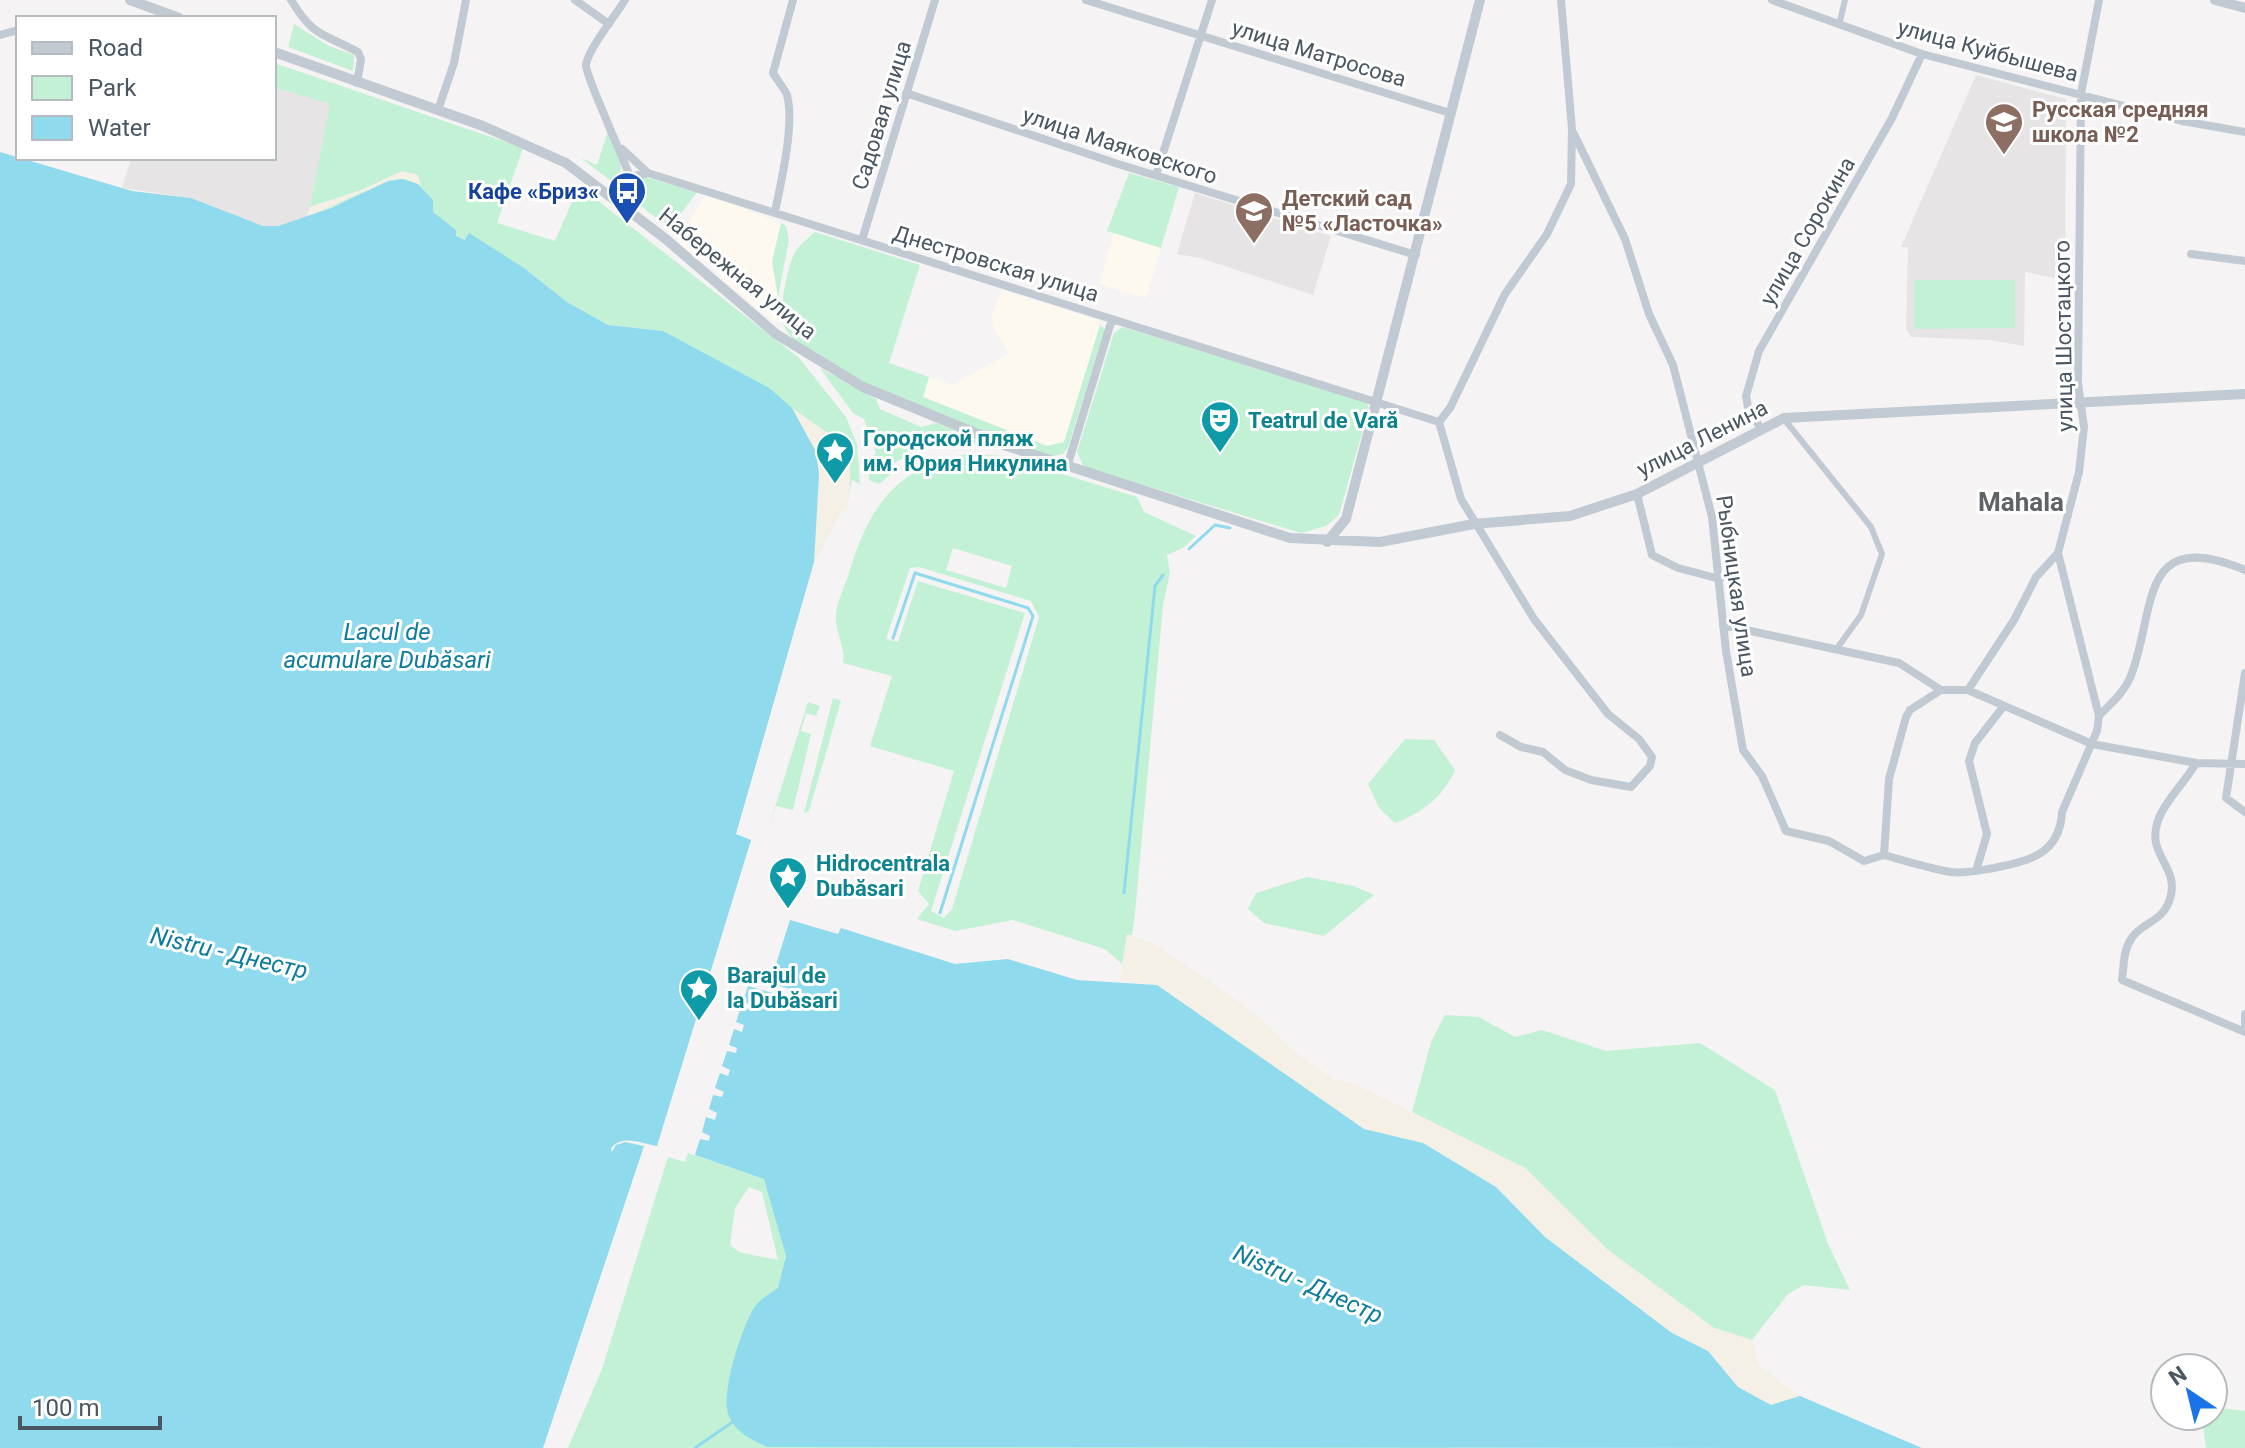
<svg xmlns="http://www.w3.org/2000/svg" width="2245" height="1448" font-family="Roboto,sans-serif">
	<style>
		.commercial { fill: #fdf9ef }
		.education { fill: #e6e4e5 }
		.green { fill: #c3f1d5; fill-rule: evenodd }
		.sand { fill: #f5f0e5 }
		.water { fill: #90daee }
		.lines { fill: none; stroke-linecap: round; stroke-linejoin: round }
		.stream { stroke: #90daee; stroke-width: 3 }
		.pedestrian { stroke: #c1cad2; stroke-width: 6 }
		.minor { stroke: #c1cad2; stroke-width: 8 }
		.tertiary { stroke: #c1cad2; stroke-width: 10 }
		.labels { text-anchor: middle; stroke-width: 6; stroke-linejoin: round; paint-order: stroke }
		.street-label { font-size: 22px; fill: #4a5661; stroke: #fff }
		.education-label { font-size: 22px; font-weight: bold; fill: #785e54; stroke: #fff; text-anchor: start }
		.transit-label { font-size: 22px; font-weight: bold; fill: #164399; stroke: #fff; text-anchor: end }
		.culture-label { font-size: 22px; font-weight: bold; fill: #0d838f; stroke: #fff; text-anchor: start }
		.water-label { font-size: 24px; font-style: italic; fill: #0c7c9b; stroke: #fff }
		.quarter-label { font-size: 26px; font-weight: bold; fill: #5f6368; stroke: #fff }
	</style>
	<rect width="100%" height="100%" fill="#f5f3f3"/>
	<path class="commercial" d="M 708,195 L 781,223 L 772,262 L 778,287 L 778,321 L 774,322 L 722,279 L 716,270 L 677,242 L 703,198 Z
		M 1114,233 L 1161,248 L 1146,298 L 1099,284 Z
		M 1002,290 L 1098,320 L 1100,325 L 1064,443 L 1047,446 L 923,397 L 929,377 L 953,385 L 1009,353 L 993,326 L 992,315 Z"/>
	<path class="education" d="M 1976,75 L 2066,99 L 2065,280 L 2025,272 L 2024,346 L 1990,340 L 1911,337 L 1906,329 L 1908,247 L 1901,247 Z
		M 274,87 L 331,103 L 308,216 L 278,226 L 263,226 L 191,198 L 122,188 L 131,158 L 274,158 Z
		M 1195,193 L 1331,236 L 1313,295 L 1200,258 L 1177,254 Z"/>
	<path class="green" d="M 294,24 L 329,46 L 354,55 L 353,71 L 288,47 Z
		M 274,63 L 523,148 L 497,223 L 555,241 L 579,186 L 799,358 L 846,417 L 857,444 L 860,484 L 852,480 L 846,511 L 841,510 L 814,562 L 819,475 L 663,331 L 608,325 L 567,302 L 524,268 L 469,234 L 466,240 L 456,236 L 456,230 L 433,212 L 433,200 L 418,184 L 374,186 L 355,198 L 308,216 L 330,104 L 274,87 Z
		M 608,131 L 621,166 L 620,181 L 611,181 L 581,158 L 597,165 Z
		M 1129,173 L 1179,187 L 1161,248 L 1107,231 Z
		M 645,177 L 697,192 L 671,227 C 655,216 627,204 635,181 Z
		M 781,223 L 786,226 L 789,240 L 778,297 L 772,262 Z
		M 815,232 L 920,265 L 889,363 L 929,377 L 923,397 L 1047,446 L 1064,442 L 1100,325 L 1105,329 L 1068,447 L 1063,454 L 1049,457 C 1001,438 800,369 784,326 C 778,311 788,261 797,249 C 802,243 809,237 815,232 Z
		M 1914,280 L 2015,280 L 2015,328 L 1914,329 Z
		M 1122,327 L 1366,401 L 1369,408 L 1339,515 L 1326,526 L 1301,533 L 1084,467 L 1077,452 L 1114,333 Z
		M 820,368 L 876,399 L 880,409 L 921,427 L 936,423 L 985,442 L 934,448 L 927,445 L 894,463 L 892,473 L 879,484 L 869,480 L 869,462 L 876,453 L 864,419 L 853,413 Z
		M 968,454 L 1004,456 L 1137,497 L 1144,512 L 1196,536 L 1183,548 L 1167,555 L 1170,573 L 1163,605 L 1135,914 L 1132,935 L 1127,935 L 1122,964 L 1105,949 L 1013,920 L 955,931 L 917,919 L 929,904 L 918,891 L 954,771 L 870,746 L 892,676 L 843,663 C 846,646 834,631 836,615 C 837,601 845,586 849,573 C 869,506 896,467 968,454 ZM 953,548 L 1012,566 L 1006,588 L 946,570 ZM 919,567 L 1031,601 L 1039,617 L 952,909 L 944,918 L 931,911 L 1025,613 L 918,581 L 898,642 L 886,639 L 910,568 Z
		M 833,698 L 841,701 L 809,811 L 804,813 Z
		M 808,702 L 820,706 L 816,716 L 806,713 L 801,731 L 811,734 L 793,810 L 776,806 L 767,833 Z
		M 1405,739 L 1434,740 L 1455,770 C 1443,797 1422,813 1395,823 L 1379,808 L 1368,784 Z
		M 1307,877 L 1354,886 L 1374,895 L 1324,936 L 1264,923 L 1248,909 L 1256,893 Z
		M 1445,1015 L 1479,1017 L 1515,1037 L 1542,1030 L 1606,1051 L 1700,1043 L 1775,1090 L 1828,1244 L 1850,1290 L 1804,1285 L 1788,1294 L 1752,1340 L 1714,1328 L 1608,1250 L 1525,1168 L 1412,1112 L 1431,1042 Z
		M 688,1153 L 765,1179 L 786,1256 L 784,1260 L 1453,1448 L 568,1448 L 602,1369 L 668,1157 L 685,1162 ZM 749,1187 L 762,1192 L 778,1260 L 739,1252 L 730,1245 L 735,1208 Z
		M 2213,1407 L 2245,1411 L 2245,1448 L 2206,1448 L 2202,1416 L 2213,1416 Z"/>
	<path class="sand" d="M 402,171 L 418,175 L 421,186 C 416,183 408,179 403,179 C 388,178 328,209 308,216 L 309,207 L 361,190 Z
		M 792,408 C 840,442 860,446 846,511 L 841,510 L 814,562 L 819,475 L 816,452 Z
		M 1127,934 L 1153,943 L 1255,1013 L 1297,1054 L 1334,1079 L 1357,1085 L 1525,1168 L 1608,1250 L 1714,1328 L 1752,1340 L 1759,1366 L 1800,1396 L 1771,1405 L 1738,1387 L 1708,1351 L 1672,1333 L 1545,1237 L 1496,1187 L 1423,1143 L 1364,1129 L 1157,985 L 1120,980 Z"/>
	<path class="water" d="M 0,152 L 132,191 L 191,198 L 263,226 L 278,226 L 331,208 L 388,181 L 402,179 L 418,184 L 433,200 L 433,212 L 456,230 L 456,236 L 465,240 L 469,233 L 524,268 L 567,302 L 608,325 L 663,331 L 769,388 L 792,408 L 816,452 L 819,475 L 814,562 L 736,834 L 751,840 L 657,1146 C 641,1143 622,1134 611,1148 L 612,1152 L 616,1145 L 625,1142 L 644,1146 L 543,1448 L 0,1448 Z
		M 790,920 L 838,934 L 841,928 L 955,964 L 1008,959 L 1077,980 L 1157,985 L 1364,1129 L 1423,1143 L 1496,1187 L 1545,1237 L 1672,1333 L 1708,1351 L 1738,1387 L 1771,1405 L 1800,1396 L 1922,1448 L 767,1447 C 751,1439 736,1433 729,1416 C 719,1396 742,1327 754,1308 C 760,1299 769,1294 778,1288 L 786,1256 L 764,1179 L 695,1155 L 700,1139 L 709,1141 L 710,1136 L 702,1132 L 706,1117 L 715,1120 L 717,1113 L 709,1109 L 713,1095 L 722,1097 L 724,1092 L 715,1088 L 720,1073 L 728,1076 L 730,1070 L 722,1066 L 727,1051 L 736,1053 L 737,1048 L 729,1045 L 734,1029 L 742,1032 L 744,1025 L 736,1022 L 741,1007 L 749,1009 L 750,1005 L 743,1001 L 748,986 L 804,1002 L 806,994 L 770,983 Z"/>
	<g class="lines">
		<path class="stream" d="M 1189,549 L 1215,525 L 1230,528
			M 893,638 L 915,573 L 1028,608 L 1033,616 L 940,913
			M 1124,893 L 1155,586 L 1163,575
			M 695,1448 L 734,1421"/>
		<path class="pedestrian" d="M 1839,25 L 1845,0
			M 1784,419 L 1871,527 L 1882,554 L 1861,615 L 1838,647"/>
		<path class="minor" d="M 291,0 C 314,38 323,33 358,52 L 361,59 L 357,83
			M 575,0 L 609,24
			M 625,0 C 616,15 588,49 586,65 C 585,74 624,159 630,177
			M 1086,0 L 1450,113
			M 1772,0 L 1922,54 L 2182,121 L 2245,132
			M 0,35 L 18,30
			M 906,93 L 1118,164 L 1416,255
			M 438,110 L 454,63 L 466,0
			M 1574,134 L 1625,239 L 1649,314 L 1673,365 L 1712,517 L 1726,651 L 1743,750 L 1762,776 L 1786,831 L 1829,841 L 1864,861 L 1884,855
			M 622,149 L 648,173
			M 1156,175 L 1212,0
			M 613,199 L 630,177 L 648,173 L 1439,422
			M 775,212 C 781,182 795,124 787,95 C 784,88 777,80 773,73 L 793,0
			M 862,240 L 935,0
			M 2191,254 L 2245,261
			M 1761,429 L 1748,408 L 1746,396 L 1759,351 L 1892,118 L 1922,54
			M 1067,467 L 1112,319
			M 1637,494 L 1652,555 L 1678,568 L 1720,579
			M 1723,625 L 1899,663 L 1941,690 L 1968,690 L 2092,744 L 2196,763 L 2245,764
			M 2245,673 L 2226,798 L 2245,812
			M 1968,690 L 2014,620 L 2036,577 L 2058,553 L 2079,472 L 2084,427 L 2078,383 L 2081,94 L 2099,0
			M 2099,716 C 2110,704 2123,694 2130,678 C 2157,612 2136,525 2245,570
			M 1500,735 L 1521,747 L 1543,752 L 1565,770 L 1591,780 L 1631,787 L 1650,766 L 1652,757 L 1639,739 L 1608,714 L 1534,619 L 1461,499 L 1439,422 L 1450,408 L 1505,294 L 1547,234 L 1571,184 L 1572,129 L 1561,0
			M 2196,763 C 2183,787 2150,812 2156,843 C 2160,861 2176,874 2171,895 C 2165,923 2142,921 2131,939 C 2123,951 2124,966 2122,980 L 2245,1032
			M 1884,855 C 1906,861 1928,868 1951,872 C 1965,874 1980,870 1994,868 C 2029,861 2060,854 2062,812 L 2097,731 L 2099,716 L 2058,553
			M 1884,855 L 1889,779 L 1906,717 L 1910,710 L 1941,690
			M 1976,871 L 1987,834 L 1969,761 L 1975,743 L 2003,707
			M 2245,1014 L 2245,1031"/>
		<path class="tertiary" d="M 130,0 L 179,18
			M 2215,0 L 2245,8
			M 274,52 L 483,126 L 566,163 L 667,240 L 776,334 L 863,387 L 1007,446 L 1290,538 L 1380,542 L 1474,524 L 1570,516 L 1637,494 L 1784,418 L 2245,394
			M 1327,542 L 1346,519 L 1480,0"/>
	</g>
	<defs>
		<g id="school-pin" transform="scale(2)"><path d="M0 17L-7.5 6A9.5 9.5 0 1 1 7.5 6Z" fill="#8d6e63" stroke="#fff"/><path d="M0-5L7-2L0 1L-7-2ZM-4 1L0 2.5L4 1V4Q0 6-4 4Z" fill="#fff"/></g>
		<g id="bus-pin" transform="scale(2)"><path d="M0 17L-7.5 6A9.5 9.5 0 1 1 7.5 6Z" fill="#1a4fb4" stroke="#fff"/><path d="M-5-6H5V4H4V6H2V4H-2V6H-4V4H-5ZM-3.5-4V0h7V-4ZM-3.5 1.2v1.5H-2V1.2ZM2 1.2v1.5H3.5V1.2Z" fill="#fff"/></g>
		<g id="theatre-pin" transform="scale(2)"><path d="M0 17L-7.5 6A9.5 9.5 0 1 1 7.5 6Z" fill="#0f9aa8" stroke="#fff"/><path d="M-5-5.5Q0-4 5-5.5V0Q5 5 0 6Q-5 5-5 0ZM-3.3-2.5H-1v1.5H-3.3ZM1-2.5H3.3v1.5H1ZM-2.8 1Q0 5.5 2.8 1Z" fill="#fff"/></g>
		<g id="sight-pin" transform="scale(2)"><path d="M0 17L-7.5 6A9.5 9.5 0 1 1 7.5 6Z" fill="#0f9aa8" stroke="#fff"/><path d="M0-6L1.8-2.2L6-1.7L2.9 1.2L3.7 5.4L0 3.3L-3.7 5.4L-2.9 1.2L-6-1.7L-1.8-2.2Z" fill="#fff"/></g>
	</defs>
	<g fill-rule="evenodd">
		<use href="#school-pin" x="2004" y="122"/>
		<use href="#bus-pin" x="627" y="191"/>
		<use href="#school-pin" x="1254" y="211"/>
		<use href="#theatre-pin" x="1220" y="420"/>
		<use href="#sight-pin" x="835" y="451"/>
		<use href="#sight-pin" x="788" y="876"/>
		<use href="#sight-pin" x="699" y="988"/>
	</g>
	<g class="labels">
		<g class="street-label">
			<text transform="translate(1988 50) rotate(15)" y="8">улица Куйбышева</text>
			<text transform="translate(1319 53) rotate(17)" y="8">улица Матросова</text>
			<text transform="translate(881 115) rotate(-73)" y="8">Садовая улица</text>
			<text transform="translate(1120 145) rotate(18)" y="8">улица Маяковского</text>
			<text transform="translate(1807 231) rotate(-60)" y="8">улица Сорокина</text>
			<text transform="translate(996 263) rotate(17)" y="8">Днестровская улица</text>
			<text transform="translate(738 273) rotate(39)" y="8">Набережная улица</text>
			<text transform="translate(2063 336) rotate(-91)" y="8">улица Шостацкого</text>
			<text transform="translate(1702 438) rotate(-27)" y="8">улица Ленина</text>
			<text transform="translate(1737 586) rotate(82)" y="8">Рыбницкая улица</text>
		</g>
		<g class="education-label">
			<text x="2032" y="117">Русская средняя<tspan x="2032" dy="25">школа №2</tspan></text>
			<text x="1282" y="206">Детский сад<tspan x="1282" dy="25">№5 «Ласточка»</tspan></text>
		</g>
		<g class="transit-label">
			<text x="599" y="199">Кафе «Бриз«</text>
		</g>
		<g class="culture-label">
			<text x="1248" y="428">Teatrul de Vară</text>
			<text x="863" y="446">Городской пляж<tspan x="863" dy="25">им. Юрия Никулина</tspan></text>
			<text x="816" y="871">Hidrocentrala<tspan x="816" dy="25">Dubăsari</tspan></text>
			<text x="727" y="983">Barajul de<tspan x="727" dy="25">la Dubăsari</tspan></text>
		</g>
		<g class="water-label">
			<text x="387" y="640">Lacul de<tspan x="387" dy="28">acumulare Dubăsari</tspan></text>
			<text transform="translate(229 953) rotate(13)" y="8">Nistru - Днестр</text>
			<text transform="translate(1308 1284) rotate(24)" y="8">Nistru - Днестр</text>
		</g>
		<g class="quarter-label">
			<text x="2021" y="511">Mahala</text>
		</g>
	</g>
	<rect x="16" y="16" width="260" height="144" fill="#ffffff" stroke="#b7bbc0" stroke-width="2"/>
	<rect x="32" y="42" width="40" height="12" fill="#c1cad2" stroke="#b7bbc0" stroke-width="2"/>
	<text x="88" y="56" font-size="24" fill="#4a5661">Road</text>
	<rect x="32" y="76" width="40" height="24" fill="#c3f1d5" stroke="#b7bbc0" stroke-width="2"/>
	<text x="88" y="96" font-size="24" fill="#4a5661">Park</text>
	<rect x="32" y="116" width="40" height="24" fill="#90daee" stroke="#b7bbc0" stroke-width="2"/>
	<text x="88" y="136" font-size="24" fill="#4a5661">Water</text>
	<g transform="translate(2189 1392) rotate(325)"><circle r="38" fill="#ffffff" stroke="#b7bbc0" stroke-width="2"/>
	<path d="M0-6L14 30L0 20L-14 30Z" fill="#1a73e8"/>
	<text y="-12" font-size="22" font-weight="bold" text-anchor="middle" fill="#4a5661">N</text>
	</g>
	<path d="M20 1416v12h140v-12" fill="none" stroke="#4a5661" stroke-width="4"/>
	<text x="32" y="1416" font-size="24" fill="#4a5661" stroke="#ffffff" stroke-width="6" paint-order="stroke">100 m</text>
</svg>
